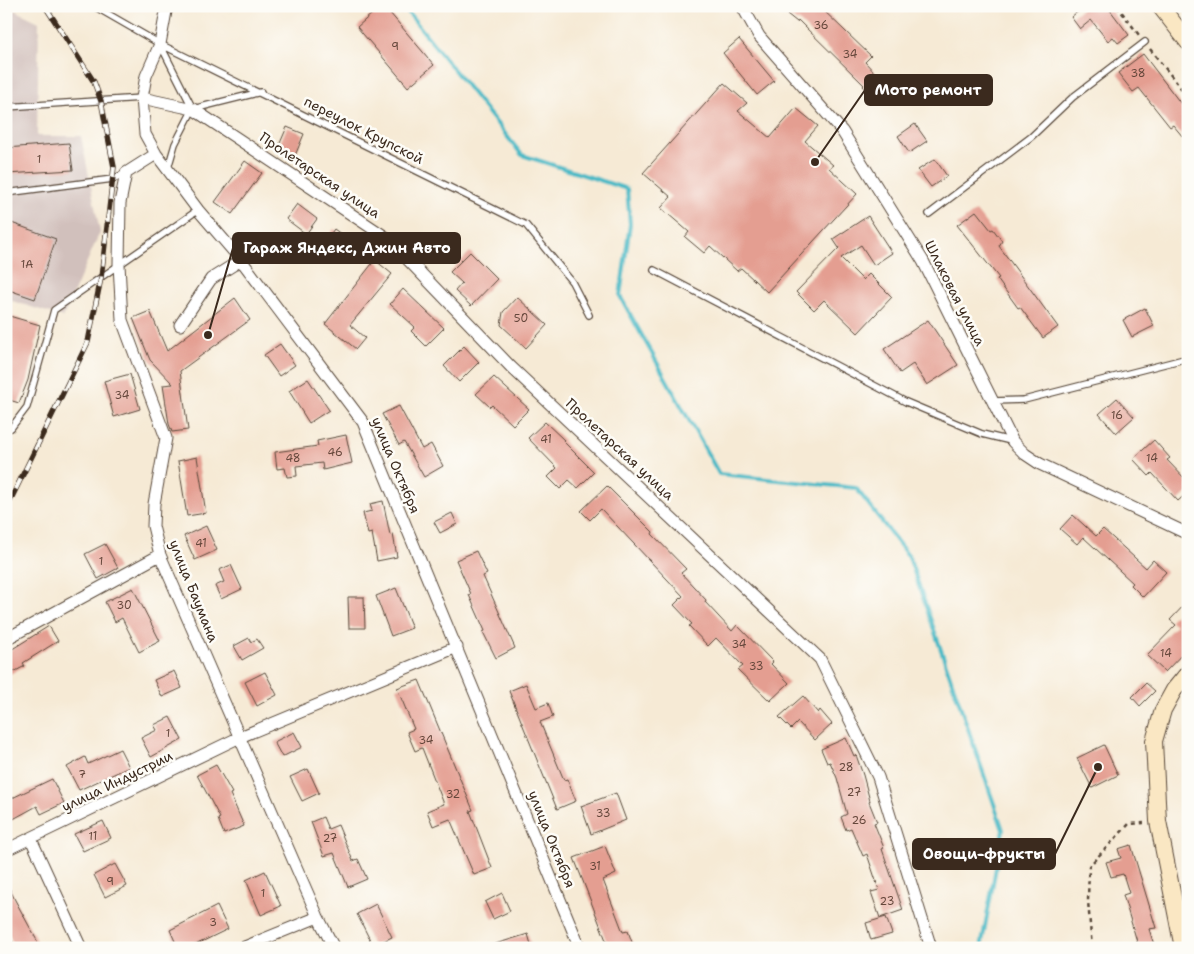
<svg xmlns="http://www.w3.org/2000/svg" width="1194" height="954" font-family="'Shantell Sans',sans-serif">
	<style>
		.industrial { fill: #d1c0bc }
		.lines { fill: none; stroke-linecap: round; stroke-linejoin: round }
		.stream { stroke: #4cbac6; stroke-width: 4 }
		.building { fill: #e49e91 }
		.service-casing { stroke: #574739; stroke-width: 8 }
		.minor-casing { stroke: #574739; stroke-width: 13 }
		.secondary-casing { stroke: #574739; stroke-width: 18 }
		.path { stroke: #574739; stroke-width: 2.5; stroke-dasharray: 4 4; stroke-linecap: butt }
		.service { stroke: #fff; stroke-width: 5.5 }
		.minor { stroke: #fff; stroke-width: 11 }
		.secondary { stroke: #fae7c3; stroke-width: 16 }
		.rail-casing { stroke: #3b2a1e; stroke-width: 5.5 }
		.rail { stroke: #fdfcf7; stroke-width: 4; stroke-dasharray: 11; stroke-linecap: butt }
		.labels { text-anchor: middle; stroke-width: 5; stroke-linejoin: round; paint-order: stroke }
		.number-label { font-size: 11px; fill: #65473b }
		.street-label { font-size: 14px; fill: #3b2a1e; stroke: #fdfcf7 }
		.leader { fill: none; stroke: #3b2a1e; stroke-width: 2 }
		.callout-dot { fill: #3b2a1e; stroke: #fdfcf7; stroke-width: 2 }
		.callout { fill: #3b2a1e; stroke: #3b2a1e; stroke-width: 2 }
		.callout-label { font-size: 15px; text-anchor: middle; font-weight: bold; fill: #fff }
	</style>
	<rect width="100%" height="100%" fill="#fdfcf7"/>
	<filter id="ink" filterUnits="userSpaceOnUse"><feTurbulence type="fractalNoise" baseFrequency=".02" numOctaves="2"/><feDisplacementMap in="SourceGraphic" scale="10" xChannelSelector="R" yChannelSelector="G"/><feConvolveMatrix kernelMatrix="1 2 1 2 8 2 1 2 1" color-interpolation-filters="sRGB"/></filter>
	<filter id="wash" filterUnits="userSpaceOnUse"><feTurbulence type="fractalNoise" baseFrequency=".0096" numOctaves="4" result="noise"/><feDisplacementMap in="SourceGraphic" scale="20" xChannelSelector="R" yChannelSelector="G"/><feGaussianBlur stdDeviation="1.12" result="paint"/><feColorMatrix in="noise" values="0 0 0 0 0 0 0 0 0 0 0 0 0 0 0 0 0 1.4 0 .05"/><feComposite in="paint" operator="in"/></filter>
	<g filter="url(#wash)">
		<rect width="100%" height="100%" fill="#f6ead5"/>
		<path class="industrial" d="M 6,6 L 39,22 L 37,136 L 81,136 L 100,232 L 63,317 L 6,299 Z"/>
		<g class="lines">
			<path class="stream" d="M 403,6 L 522,155 L 627,189 L 630,224 L 620,296 L 719,474 L 856,488 L 909,557 L 1003,830 L 981,948"/>
		</g>
		<g id="blocks">
			<path class="building" d="M 381,6 L 384,6 L 434,65 L 408,87 L 357,27 Z
				M 777,6 L 819,6 L 871,56 L 865,62 L 887,86 L 874,98 L 863,86 L 864,85 L 798,20 L 797,22 Z
				M 1085,6 L 1107,6 L 1129,35 L 1118,43 L 1113,37 L 1108,41 L 1091,20 L 1080,29 L 1071,17 Z
				M 739,39 L 774,81 L 757,95 L 723,53 Z
				M 1143,54 L 1188,113 L 1188,143 L 1173,125 L 1170,127 L 1139,88 L 1133,92 L 1118,73 Z
				M 724,83 L 747,103 L 738,111 L 770,138 L 796,108 L 818,126 L 805,141 L 833,165 L 829,168 L 857,194 L 767,292 L 741,268 L 737,271 L 710,246 L 704,253 L 685,237 L 689,232 L 661,208 L 671,197 L 643,173 Z
				M 915,124 L 927,141 L 909,153 L 898,136 Z
				M 287,127 L 304,134 L 294,158 L 277,150 Z
				M 69,143 L 73,170 L 6,174 L 6,148 Z
				M 935,159 L 947,176 L 931,187 L 918,170 Z
				M 245,161 L 262,173 L 232,214 L 215,202 Z
				M 297,204 L 317,219 L 306,234 L 286,219 Z
				M 976,211 L 991,230 L 993,229 L 1002,241 L 999,246 L 1058,327 L 1043,338 L 1020,307 L 1018,308 L 997,279 L 999,278 L 957,225 Z
				M 868,216 L 892,253 L 874,265 L 861,245 L 841,258 L 863,280 L 869,274 L 892,297 L 858,333 L 824,300 L 814,310 L 796,292 L 839,248 L 833,239 Z
				M 6,221 L 56,239 L 35,299 L 6,289 Z
				M 334,229 L 353,243 L 342,260 L 322,246 Z
				M 470,252 L 497,279 L 471,306 L 455,291 L 462,283 L 450,272 Z
				M 375,260 L 392,274 L 350,325 L 365,338 L 356,349 L 325,324 Z
				M 403,289 L 444,328 L 426,346 L 411,331 L 415,327 L 390,304 Z
				M 517,297 L 547,325 L 526,348 L 501,325 L 503,312 Z
				M 235,298 L 250,320 L 180,371 L 188,430 L 172,432 L 169,424 L 163,385 L 173,384 L 150,360 L 133,318 L 150,311 L 167,351 Z
				M 1145,308 L 1154,326 L 1132,337 L 1123,320 Z
				M 6,315 L 40,325 L 28,380 L 19,403 L 6,399 Z
				M 928,320 L 958,365 L 927,385 L 913,364 L 900,373 L 884,349 Z
				M 280,344 L 295,365 L 279,376 L 264,355 Z
				M 464,346 L 479,362 L 459,382 L 444,366 Z
				M 130,374 L 140,409 L 114,417 L 104,381 Z
				M 494,377 L 529,409 L 513,425 L 492,405 L 490,407 L 476,394 Z
				M 308,379 L 329,410 L 309,423 L 289,391 Z
				M 1117,398 L 1134,417 L 1116,433 L 1099,414 Z
				M 399,406 L 422,449 L 431,444 L 443,466 L 424,477 L 404,442 L 399,445 L 382,414 Z
				M 545,422 L 564,440 L 563,441 L 594,472 L 578,488 L 569,480 L 560,489 L 548,477 L 557,468 L 528,438 Z
				M 346,435 L 352,463 L 323,470 L 322,463 L 296,466 L 297,476 L 287,477 L 285,468 L 277,469 L 275,452 L 318,446 L 317,441 Z
				M 1154,440 L 1170,458 L 1167,460 L 1188,482 L 1188,492 L 1178,501 L 1152,473 L 1149,476 L 1133,459 Z
				M 197,457 L 206,513 L 187,516 L 178,461 Z
				M 607,486 L 653,532 L 652,534 L 686,569 L 681,573 L 706,600 L 705,602 L 732,631 L 737,625 L 773,662 L 771,664 L 789,683 L 770,701 L 738,670 L 743,666 L 716,638 L 708,646 L 689,626 L 692,624 L 674,605 L 683,596 L 601,509 L 590,520 L 581,511 Z
				M 383,501 L 390,535 L 393,534 L 397,557 L 377,561 L 372,533 L 368,534 L 363,513 L 372,511 L 370,504 Z
				M 452,513 L 457,524 L 440,533 L 434,522 Z
				M 1073,515 L 1096,536 L 1103,529 L 1146,568 L 1153,560 L 1166,572 L 1143,597 L 1131,585 L 1133,583 L 1083,537 L 1077,544 L 1060,529 Z
				M 206,526 L 217,550 L 195,560 L 184,536 Z
				M 105,544 L 118,568 L 98,579 L 85,554 Z
				M 476,551 L 487,574 L 483,576 L 515,648 L 496,658 L 483,632 L 485,631 L 469,595 L 471,594 L 456,560 Z
				M 231,565 L 242,589 L 221,599 L 215,586 L 224,582 L 219,570 Z
				M 133,588 L 160,641 L 139,652 L 122,618 L 115,622 L 105,602 Z
				M 396,588 L 412,628 L 391,636 L 376,596 Z
				M 348,597 L 364,597 L 365,628 L 349,628 Z
				M 1188,601 L 1188,648 L 1165,672 L 1147,655 L 1176,625 L 1170,620 Z
				M 49,626 L 58,641 L 23,663 L 25,666 L 6,676 L 6,653 Z
				M 249,638 L 251,642 L 257,639 L 263,648 L 242,660 L 234,646 Z
				M 174,671 L 182,688 L 162,697 L 154,680 Z
				M 265,672 L 277,695 L 257,706 L 245,682 Z
				M 419,680 L 473,810 L 470,811 L 492,868 L 474,875 L 450,819 L 433,826 L 427,811 L 444,804 L 422,748 L 415,751 L 407,732 L 414,729 L 397,688 Z
				M 1146,683 L 1155,691 L 1140,706 L 1132,697 Z
				M 526,684 L 536,708 L 548,703 L 553,717 L 540,722 L 564,780 L 567,779 L 576,801 L 557,809 L 509,691 Z
				M 803,696 L 818,713 L 820,710 L 832,724 L 815,740 L 798,722 L 791,729 L 779,717 Z
				M 170,717 L 182,740 L 151,757 L 141,738 L 157,730 L 154,725 Z
				M 294,732 L 302,747 L 282,757 L 274,742 Z
				M 846,738 L 854,756 L 856,755 L 863,775 L 870,801 L 869,802 L 877,822 L 874,823 L 884,848 L 882,849 L 903,910 L 880,918 L 871,892 L 879,890 L 867,854 L 863,856 L 851,828 L 846,830 L 841,817 L 847,814 L 837,778 L 830,762 L 827,763 L 821,749 Z
				M 1104,745 L 1118,775 L 1092,788 L 1077,758 Z
				M 120,749 L 129,767 L 79,790 L 67,767 L 85,757 L 88,764 Z
				M 216,765 L 232,793 L 230,794 L 244,826 L 224,834 L 218,819 L 220,818 L 197,775 Z
				M 308,769 L 319,793 L 302,801 L 290,777 Z
				M 52,779 L 64,803 L 41,814 L 37,806 L 6,823 L 6,801 Z
				M 616,793 L 626,820 L 591,834 L 581,806 Z
				M 323,817 L 328,829 L 338,825 L 353,861 L 358,859 L 367,879 L 348,887 L 334,853 L 324,856 L 311,822 Z
				M 103,821 L 111,838 L 83,851 L 74,834 Z
				M 1131,845 L 1156,928 L 1149,929 L 1155,948 L 1139,948 L 1123,895 L 1129,893 L 1123,874 L 1111,877 L 1106,862 L 1121,858 L 1118,849 Z
				M 605,846 L 616,874 L 603,880 L 623,932 L 628,931 L 634,948 L 609,948 L 574,858 Z
				M 115,864 L 127,886 L 105,897 L 94,875 Z
				M 265,871 L 281,906 L 261,915 L 246,880 Z
				M 6,881 L 15,900 L 41,948 L 16,948 L 6,930 Z
				M 502,893 L 510,911 L 493,919 L 485,902 Z
				M 376,904 L 392,937 L 373,946 L 357,914 Z
				M 217,906 L 228,929 L 189,948 L 178,948 L 170,930 Z
				M 886,917 L 892,934 L 871,940 L 866,923 Z
				M 528,934 L 532,948 L 493,948 L 492,945 Z"/>
		</g>
	</g>
	<g filter="url(#ink)">
		<use href="#blocks" fill-opacity="0" stroke="#574739" stroke-width="1"/>
		<g class="lines">
			<g class="service-casing">
				<path id="service" d="M 94,6 L 160,44 L 526,225 L 572,282 L 589,315
					M 160,44 L 193,109 L 175,144 L 168,168
					M 6,107 L 142,98
					M 193,109 L 261,92
					M 6,193 L 113,179 L 126,173
					M 929,214 L 1031,137 L 1073,97 L 1145,42
					M 654,270 L 906,402 L 982,434 L 1011,441
					M 993,401 L 1024,400 L 1188,358
					M 6,430 L 11,428 L 27,407 L 54,310 L 198,210"/>
			</g>
			<g class="minor-casing">
				<path id="minor" d="M 167,6 L 160,44 L 146,76 L 142,98 L 145,134 L 156,154 L 198,210 L 241,260 L 363,422 L 580,948
					M 742,6 L 759,36 L 842,131 L 923,261 L 1013,442 L 1025,454 L 1040,464 L 1188,534
					M 142,98 L 193,109 L 387,238 L 511,367 L 820,659 L 878,777 L 931,948
					M 156,154 L 126,173 L 120,203 L 119,264 L 122,320 L 166,438 L 154,504 L 153,526 L 160,555 L 318,917 L 334,948
					M 180,325 L 211,279 L 241,260
					M 6,639 L 160,555
					M 31,839 L 81,948
					M 6,850 L 240,737 L 457,647
					M 242,948 L 318,917"/>
			</g>
			<g class="secondary-casing">
				<path id="secondary" d="M 1160,6 L 1188,42
					M 1183,948 L 1158,821 L 1154,741 L 1163,710 L 1174,690 L 1188,673"/>
			</g>
			<path class="path" d="M 1117,6 L 1139,35
				M 1150,49 L 1188,97
				M 1092,948 L 1088,901 L 1089,866 L 1129,824 L 1144,823"/>
			<use href="#service" class="service"/>
			<use href="#minor" class="minor"/>
			<use href="#secondary" class="secondary"/>
			<g class="rail-casing">
				<path id="rail" d="M 6,509 L 88,342 L 101,278 L 114,167 L 101,101 L 94,82 L 45,6"/>
			</g>
			<use href="#rail" class="rail"/>
		</g>
	</g>
	<g class="labels">
		<g class="number-label">
			<text x="821" y="29">36</text>
			<text x="395" y="50">9</text>
			<text x="850" y="58">34</text>
			<text x="1138" y="77">38</text>
			<text x="39" y="163">1</text>
			<text x="27" y="268">1А</text>
			<text x="521" y="322">50</text>
			<text x="122" y="399">34</text>
			<text x="1117" y="419">16</text>
			<text x="546" y="443">41</text>
			<text x="335" y="456">46</text>
			<text x="293" y="462">48</text>
			<text x="1152" y="462">14</text>
			<text x="201" y="547">41</text>
			<text x="101" y="565">1</text>
			<text x="124" y="609">30</text>
			<text x="739" y="648">34</text>
			<text x="1166" y="657">14</text>
			<text x="756" y="670">33</text>
			<text x="168" y="737">1</text>
			<text x="426" y="744">34</text>
			<text x="846" y="771">28</text>
			<text x="82" y="778">7</text>
			<text x="854" y="796">27</text>
			<text x="453" y="798">32</text>
			<text x="603" y="817">33</text>
			<text x="859" y="824">26</text>
			<text x="93" y="840">11</text>
			<text x="330" y="842">27</text>
			<text x="595" y="870">31</text>
			<text x="110" y="885">9</text>
			<text x="263" y="897">1</text>
			<text x="887" y="905">23</text>
			<text x="213" y="926">3</text>
		</g>
		<g class="street-label">
			<text transform="translate(364 130) rotate(27)" y="5">переулок Крупской</text>
			<text transform="translate(320 175) rotate(34)" y="5">Пролетарская улица</text>
			<text transform="translate(955 293) rotate(63)" y="5">Шлаковая улица</text>
			<text transform="translate(620 449) rotate(43)" y="5">Пролетарская улица</text>
			<text transform="translate(396 465) rotate(67)" y="5">улица Октября</text>
			<text transform="translate(194 591) rotate(68)" y="5">улица Баумана</text>
			<text transform="translate(117 781) rotate(-26)" y="5">улица Индустрии</text>
			<text transform="translate(552 839) rotate(68)" y="5">улица Октября</text>
		</g>
	</g>
	<path class="leader" d="M815 162L865 90M208 335L233 248M1098 767L1055 854"/>
	<g class="callout-dot">
		<circle cx="815" cy="162" r="5"/>
		<circle cx="208" cy="335" r="5"/>
		<circle cx="1098" cy="767" r="5"/>
	</g>
	<g class="callout">
		<rect x="865" y="75" width="127" height="30" rx="5"/>
		<rect x="233" y="233" width="227" height="30" rx="5"/>
		<rect x="913" y="839" width="142" height="30" rx="5"/>
	</g>
	<g class="callout-label">
		<text x="928" y="95">Мото ремонт</text>
		<text x="347" y="253">Гараж Яндекс, Джин Авто</text>
		<text x="984" y="859">Овощи-фрукты</text>
	</g>
	<rect width="1194" height="954" fill="none" stroke="#fdfcf7" stroke-width="25"/>
</svg>
